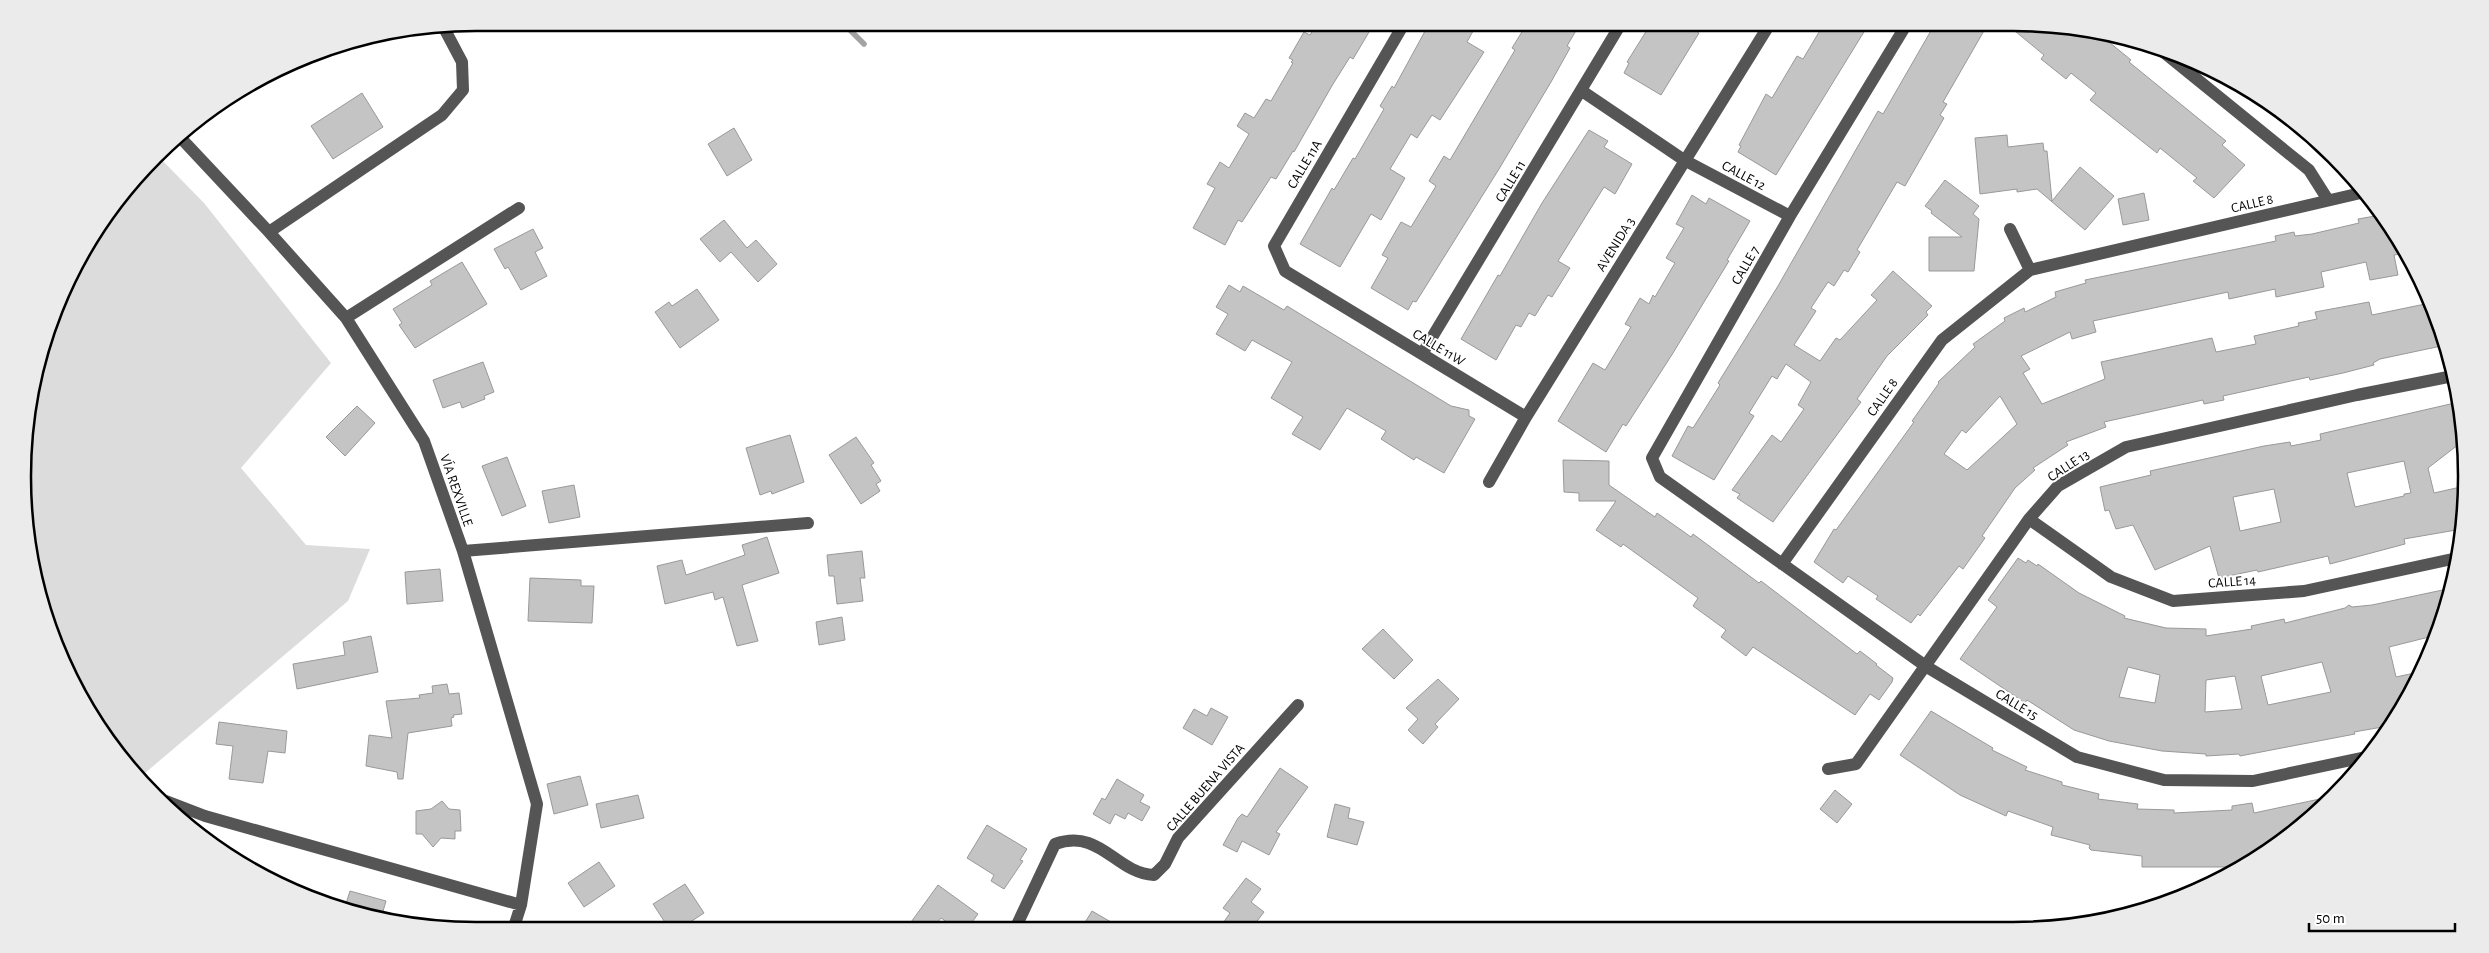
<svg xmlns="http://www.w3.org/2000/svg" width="2489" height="953" font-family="'Alegreya Sans',sans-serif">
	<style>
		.green { fill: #dcdcdc }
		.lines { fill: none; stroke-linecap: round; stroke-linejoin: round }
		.stream { stroke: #a3a3a3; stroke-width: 5.5 }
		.building { fill: #c4c4c4; stroke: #999; fill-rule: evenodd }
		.minor { stroke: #555; stroke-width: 12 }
		.labels { text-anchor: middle; stroke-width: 4; stroke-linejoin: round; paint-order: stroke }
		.street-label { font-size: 14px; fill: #000; stroke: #fff }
		.rim { fill: none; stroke: #000; stroke-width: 2.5 }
	</style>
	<rect width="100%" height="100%" fill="#fff"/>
	<path class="green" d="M 159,157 L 204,203 L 331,363 L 241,468 L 306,545 L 370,549 L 348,601 L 145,773 L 139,771 L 99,728 L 57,650 L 31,565 L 26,417 L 47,330 L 83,250 Z"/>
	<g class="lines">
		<path class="stream" d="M 842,22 L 864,44"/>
	</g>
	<path class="building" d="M 1318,22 L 1375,22 L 1353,59 L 1350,57 L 1333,84 L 1294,152 L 1293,151 L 1276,179 L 1271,177 L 1242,222 L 1238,220 L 1225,245 L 1193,228 L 1215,188 L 1207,184 L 1220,162 L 1229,168 L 1249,134 L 1237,126 L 1245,113 L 1254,118 L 1266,99 L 1271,101 L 1293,63 L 1291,62 L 1293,60 L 1289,58 L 1304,32 L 1310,35 Z
		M 1430,22 L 1478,22 L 1467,42 L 1484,52 L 1440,120 L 1432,115 L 1417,138 L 1411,134 L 1390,169 L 1405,178 L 1381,220 L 1371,214 L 1340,267 L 1300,244 L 1332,188 L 1334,190 L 1353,158 L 1355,159 L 1384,109 L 1380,106 L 1392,86 L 1394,88 Z
		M 1528,22 L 1581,22 L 1567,46 L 1570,48 L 1551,82 L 1499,169 L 1416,302 L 1413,301 L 1408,310 L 1371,288 L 1388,258 L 1382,255 L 1401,222 L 1411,227 L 1436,186 L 1429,181 L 1444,156 L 1450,160 L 1515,50 L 1512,48 Z
		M 1652,22 L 1681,22 L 1699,33 L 1661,95 L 1624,73 L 1629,63 L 1627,62 Z
		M 1825,22 L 1858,22 L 1867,27 L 1776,175 L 1738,152 L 1741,146 L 1739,145 L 1766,94 L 1772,98 L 1797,56 L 1803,59 Z
		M 1936,22 L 1989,22 L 1943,102 L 1947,104 L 1940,115 L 1944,118 L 1905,186 L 1897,182 L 1857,250 L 1860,252 L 1848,272 L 1844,270 L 1834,286 L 1828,282 L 1811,308 L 1816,311 L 1794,345 L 1820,361 L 1836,338 L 1840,340 L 1877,300 L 1871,295 L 1893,271 L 1932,306 L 1926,312 L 1928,315 L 1887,356 L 1857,399 L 1861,402 L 1773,522 L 1737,498 L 1740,494 L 1732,490 L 1772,435 L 1781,442 L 1804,409 L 1798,405 L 1811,382 L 1786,364 L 1777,379 L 1772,376 L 1749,413 L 1754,416 L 1714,480 L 1672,456 L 1688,426 L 1693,428 L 1720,385 L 1718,383 L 1778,286 L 1878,111 L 1883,114 Z
		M 2004,22 L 2093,33 L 2102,40 L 2104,38 L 2131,60 L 2129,62 L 2226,141 L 2222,145 L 2245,165 L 2214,198 L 2193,181 L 2197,178 L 2160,148 L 2157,153 L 2090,100 L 2096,93 L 2071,73 L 2066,79 L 2041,59 L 2044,55 Z
		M 362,93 L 383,127 L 333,159 L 311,126 Z
		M 734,128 L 752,160 L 727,176 L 708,144 Z
		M 1589,130 L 1608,141 L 1604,147 L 1632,164 L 1615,194 L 1604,187 L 1558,261 L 1570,268 L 1552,297 L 1548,295 L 1535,316 L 1529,313 L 1521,327 L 1516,325 L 1496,360 L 1461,339 L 1498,275 L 1500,276 L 1542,203 Z
		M 2007,135 L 2008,147 L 2043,143 L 2044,151 L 2047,151 L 2052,201 L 2080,167 L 2114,196 L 2085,230 L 2037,189 L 2017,192 L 2017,189 L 1980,194 L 1975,138 Z
		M 1945,180 L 1979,206 L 1973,214 L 1979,219 L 1974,271 L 1929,271 L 1929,237 L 1962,237 L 1931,213 L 1932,211 L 1925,206 Z
		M 2144,193 L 2149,220 L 2123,225 L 2118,199 Z
		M 1692,195 L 1706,204 L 1709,198 L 1750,221 L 1727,260 L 1729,261 L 1673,353 L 1626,426 L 1623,424 L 1606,452 L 1558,421 L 1593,363 L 1605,370 L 1631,327 L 1625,324 L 1640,298 L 1649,304 L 1653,295 L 1655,297 L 1675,263 L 1666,258 L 1684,228 L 1676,224 Z
		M 2381,215 L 2407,253 L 2394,255 L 2398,275 L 2370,280 L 2366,262 L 2321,272 L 2324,287 L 2276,297 L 2275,289 L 2229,299 L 2228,292 L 2093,321 L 2096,332 L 2072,339 L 2070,332 L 2021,356 L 2030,369 L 2023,373 L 2042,404 L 2105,379 L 2101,362 L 2212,338 L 2216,352 L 2256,344 L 2254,336 L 2299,326 L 2298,323 L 2317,319 L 2315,312 L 2369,302 L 2372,315 L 2430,303 L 2442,331 L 2446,345 L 2380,359 L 2373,363 L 2374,365 L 2343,373 L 2310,380 L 2309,377 L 2223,396 L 2224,400 L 2204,404 L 2203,400 L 2104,422 L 2106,427 L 2066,442 L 2068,445 L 2033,468 L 2035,470 L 2015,488 L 1982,536 L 1985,538 L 1963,569 L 1959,566 L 1920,616 L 1918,614 L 1911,623 L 1876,599 L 1878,596 L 1848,576 L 1843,583 L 1814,562 L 1834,529 L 1836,530 L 1914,422 L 1912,421 L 1939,383 L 1938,382 L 1975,347 L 1973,344 L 2005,321 L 2004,318 L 2024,308 L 2025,312 L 2056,297 L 2055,292 L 2086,283 L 2085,280 L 2276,241 L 2275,236 L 2294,232 L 2295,236 L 2312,234 L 2359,223 L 2358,219 ZM 2000,396 L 2017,424 L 1967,470 L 1944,454 L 1962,430 L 1966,433 Z
		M 724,220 L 747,248 L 756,240 L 777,264 L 758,282 L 731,252 L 720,262 L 700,239 Z
		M 533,229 L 543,248 L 535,252 L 547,276 L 521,290 L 508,267 L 505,269 L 494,249 Z
		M 462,262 L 487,304 L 415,348 L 399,325 L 402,323 L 393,309 L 432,285 L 430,281 Z
		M 1229,285 L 1240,292 L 1243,286 L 1284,310 L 1287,306 L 1451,406 L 1469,410 L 1469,416 L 1475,419 L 1444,473 L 1416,457 L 1414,460 L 1381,439 L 1386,431 L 1347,408 L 1320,450 L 1292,434 L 1303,417 L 1271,398 L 1292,362 L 1252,340 L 1245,351 L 1216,334 L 1228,314 L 1216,307 Z
		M 697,289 L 719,320 L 680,348 L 655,312 L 669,302 L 672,306 Z
		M 483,362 L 494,392 L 484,396 L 485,399 L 462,408 L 460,402 L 443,408 L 433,380 Z
		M 2459,402 L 2463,418 L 2463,441 L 2428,468 L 2434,493 L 2465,486 L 2466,506 L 2462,529 L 2404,539 L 2405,544 L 2330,564 L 2328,556 L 2258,572 L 2257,570 L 2219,578 L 2210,546 L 2155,570 L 2133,525 L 2116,529 L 2109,510 L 2105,511 L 2100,487 L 2151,475 L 2150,471 L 2264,446 L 2290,442 L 2291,446 L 2321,440 L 2320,434 ZM 2404,461 L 2411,493 L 2404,494 L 2404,496 L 2355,507 L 2347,473 ZM 2274,489 L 2281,522 L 2240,531 L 2233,497 Z
		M 357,406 L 375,423 L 345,456 L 326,437 Z
		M 790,435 L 804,482 L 772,494 L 771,491 L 760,495 L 746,448 Z
		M 856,437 L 874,463 L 871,465 L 881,481 L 876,484 L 880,491 L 861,504 L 829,455 Z
		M 507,457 L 526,506 L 502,516 L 482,466 Z
		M 1563,460 L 1609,461 L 1609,485 L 1655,517 L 1657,513 L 1691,537 L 1693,534 L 1759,583 L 1761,581 L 1857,654 L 1860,651 L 1877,664 L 1876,665 L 1893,678 L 1892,682 L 1879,700 L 1870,694 L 1855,715 L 1753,647 L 1746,656 L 1721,637 L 1726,630 L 1693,606 L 1698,598 L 1623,544 L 1621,547 L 1596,530 L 1616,501 L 1579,501 L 1579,493 L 1564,492 Z
		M 574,485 L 580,517 L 549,523 L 542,491 Z
		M 767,537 L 779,573 L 742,585 L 758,641 L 737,646 L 723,597 L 715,600 L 713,592 L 665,604 L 657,566 L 682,560 L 686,575 L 745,555 L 742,545 Z
		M 862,551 L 865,578 L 860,578 L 863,601 L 837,604 L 834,576 L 829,576 L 827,555 Z
		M 2018,558 L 2026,563 L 2028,560 L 2037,566 L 2038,564 L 2079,593 L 2125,616 L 2124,618 L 2166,628 L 2206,629 L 2206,636 L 2252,629 L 2251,626 L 2284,619 L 2285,623 L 2345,608 L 2349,605 L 2352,607 L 2372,605 L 2452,588 L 2433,636 L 2389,647 L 2396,677 L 2419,672 L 2406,704 L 2388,726 L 2354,732 L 2355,734 L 2240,756 L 2239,754 L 2206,756 L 2206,754 L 2162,751 L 2109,741 L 2074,730 L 2027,700 L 2025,703 L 1960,659 L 1997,607 L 1988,600 ZM 2322,662 L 2331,692 L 2268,705 L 2261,676 ZM 2128,667 L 2160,675 L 2155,703 L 2119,697 ZM 2235,676 L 2242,709 L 2205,712 L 2206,680 Z
		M 440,569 L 443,601 L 407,604 L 405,572 Z
		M 530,578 L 581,580 L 581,586 L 594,586 L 592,623 L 528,621 Z
		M 842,617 L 845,640 L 819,645 L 816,622 Z
		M 1383,629 L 1413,660 L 1394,679 L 1362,649 Z
		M 371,636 L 378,672 L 297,689 L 293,664 L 345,655 L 343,642 Z
		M 1438,679 L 1459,699 L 1435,724 L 1438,727 L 1423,744 L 1408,730 L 1418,719 L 1406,708 Z
		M 447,684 L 449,694 L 459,693 L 462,714 L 453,715 L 454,717 L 451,718 L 452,726 L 408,733 L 403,779 L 398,779 L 397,772 L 366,766 L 369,735 L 392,738 L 386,701 L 420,698 L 419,695 L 433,693 L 432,686 Z
		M 1211,708 L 1228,717 L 1212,745 L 1183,728 L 1194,709 L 1207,716 Z
		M 1931,711 L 1993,748 L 1992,750 L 2027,767 L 2025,770 L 2062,782 L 2062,785 L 2099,794 L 2098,799 L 2138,804 L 2137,809 L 2174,810 L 2174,813 L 2232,810 L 2232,806 L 2252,803 L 2254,813 L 2329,797 L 2312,818 L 2229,873 L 2228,867 L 2142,867 L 2142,856 L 2091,850 L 2089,848 L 2090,845 L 2051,835 L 2053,827 L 2008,811 L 2006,816 L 1960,795 L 1900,755 Z
		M 219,722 L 287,731 L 285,753 L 268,751 L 263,783 L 229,779 L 233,746 L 216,744 Z
		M 1280,768 L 1308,787 L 1276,832 L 1280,834 L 1269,855 L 1242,841 L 1237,852 L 1223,845 L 1238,818 L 1242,814 L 1247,817 Z
		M 580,776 L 588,805 L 554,814 L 547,784 Z
		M 1117,779 L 1144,795 L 1140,802 L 1150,807 L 1142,821 L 1128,813 L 1125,819 L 1115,814 L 1110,824 L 1093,814 L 1102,798 L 1105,800 Z
		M 1835,790 L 1852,804 L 1837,823 L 1820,809 Z
		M 638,795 L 644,818 L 601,828 L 596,804 Z
		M 442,801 L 449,809 L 460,810 L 461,831 L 455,831 L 455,839 L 441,838 L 433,847 L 422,834 L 416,834 L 416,811 L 431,809 Z
		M 1335,804 L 1350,808 L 1348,818 L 1364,822 L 1357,845 L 1327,837 Z
		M 987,825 L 1027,849 L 1020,860 L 1023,861 L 1004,889 L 991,881 L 994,875 L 967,858 Z
		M 599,862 L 615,886 L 584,907 L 568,883 Z
		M 1246,878 L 1261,889 L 1251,902 L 1264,912 L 1251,929 L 1219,929 L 1230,913 L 1223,908 Z
		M 685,884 L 704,913 L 678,930 L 670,930 L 653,904 Z
		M 938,885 L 978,914 L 967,929 L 957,929 L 941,918 L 932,929 L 906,929 Z
		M 350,891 L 386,901 L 381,918 L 359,915 L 344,910 Z
		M 1092,911 L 1123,929 L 1081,929 Z"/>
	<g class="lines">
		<path class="minor" d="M 1405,22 L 1274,246 L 1285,271 L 1526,417
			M 1908,22 L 1790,216 L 1652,458 L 1660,477 L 1927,667 L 2077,757 L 2164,780 L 2253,781 L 2361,758
			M 2161,50 L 2309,170 L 2328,200
			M 1582,91 L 1684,160 L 1790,216
			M 178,135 L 269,232 L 346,318 L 424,441 L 463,551 L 537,804 L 521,905 L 513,930
			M 2010,229 L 2030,270
			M 269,232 L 442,115 L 463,90 L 462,62 L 444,28
			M 346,318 L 519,208
			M 1422,354 L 1622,22
			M 1489,482 L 1526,417 L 1771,22
			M 2029,519 L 2111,577 L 2173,601 L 2304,591 L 2457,558
			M 463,551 L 808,523
			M 1782,564 L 1942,340 L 2030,270 L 2365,192
			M 1828,769 L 1856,764 L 2029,519 L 2058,486 L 2126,447 L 2357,395 L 2453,376
			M 166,801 L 205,816 L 521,905
			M 1015,929 L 1055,844 C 1101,828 1115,873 1154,875 L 1165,864 L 1178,838 L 1298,705"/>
	</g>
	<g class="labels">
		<g class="street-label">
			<text transform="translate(1304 164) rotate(-59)" y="5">CALLE 11A</text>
			<text transform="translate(1744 175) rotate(28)" y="5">CALLE 12</text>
			<text transform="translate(1510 181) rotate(-59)" y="5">CALLE 11</text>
			<text transform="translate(2252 203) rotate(-13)" y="5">CALLE 8</text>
			<text transform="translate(1615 244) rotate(-58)" y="5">AVENIDA 3</text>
			<text transform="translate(1745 265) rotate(-60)" y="5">CALLE 7</text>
			<text transform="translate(1439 347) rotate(31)" y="5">CALLE 11W</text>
			<text transform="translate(1882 397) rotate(-55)" y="5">CALLE 8</text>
			<text transform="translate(2068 465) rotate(-33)" y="5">CALLE 13</text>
			<text transform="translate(457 490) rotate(71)" y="5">VÍA REXVILLE</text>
			<text transform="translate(2232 581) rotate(-4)" y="5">CALLE 14</text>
			<text transform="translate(2017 704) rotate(31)" y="5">CALLE 15</text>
			<text transform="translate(1205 787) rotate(-49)" y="5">CALLE BUENA VISTA</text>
		</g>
	</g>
	<path d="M0 0H2489V953H0ZM476 31H2013A445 445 0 0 1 2458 476V477A445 445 0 0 1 2013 922H476A445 445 0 0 1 31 477V476A445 445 0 0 1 476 31Z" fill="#ebebeb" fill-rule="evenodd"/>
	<path class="rim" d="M476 31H2013A445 445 0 0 1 2458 476V477A445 445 0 0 1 2013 922H476A445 445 0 0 1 31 477V476A445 445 0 0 1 476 31Z"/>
	<path d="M2309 923v8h146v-8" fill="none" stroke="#000000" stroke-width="2.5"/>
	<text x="2316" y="923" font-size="15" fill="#000000" stroke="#ffffff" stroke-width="4" paint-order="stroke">50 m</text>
</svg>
